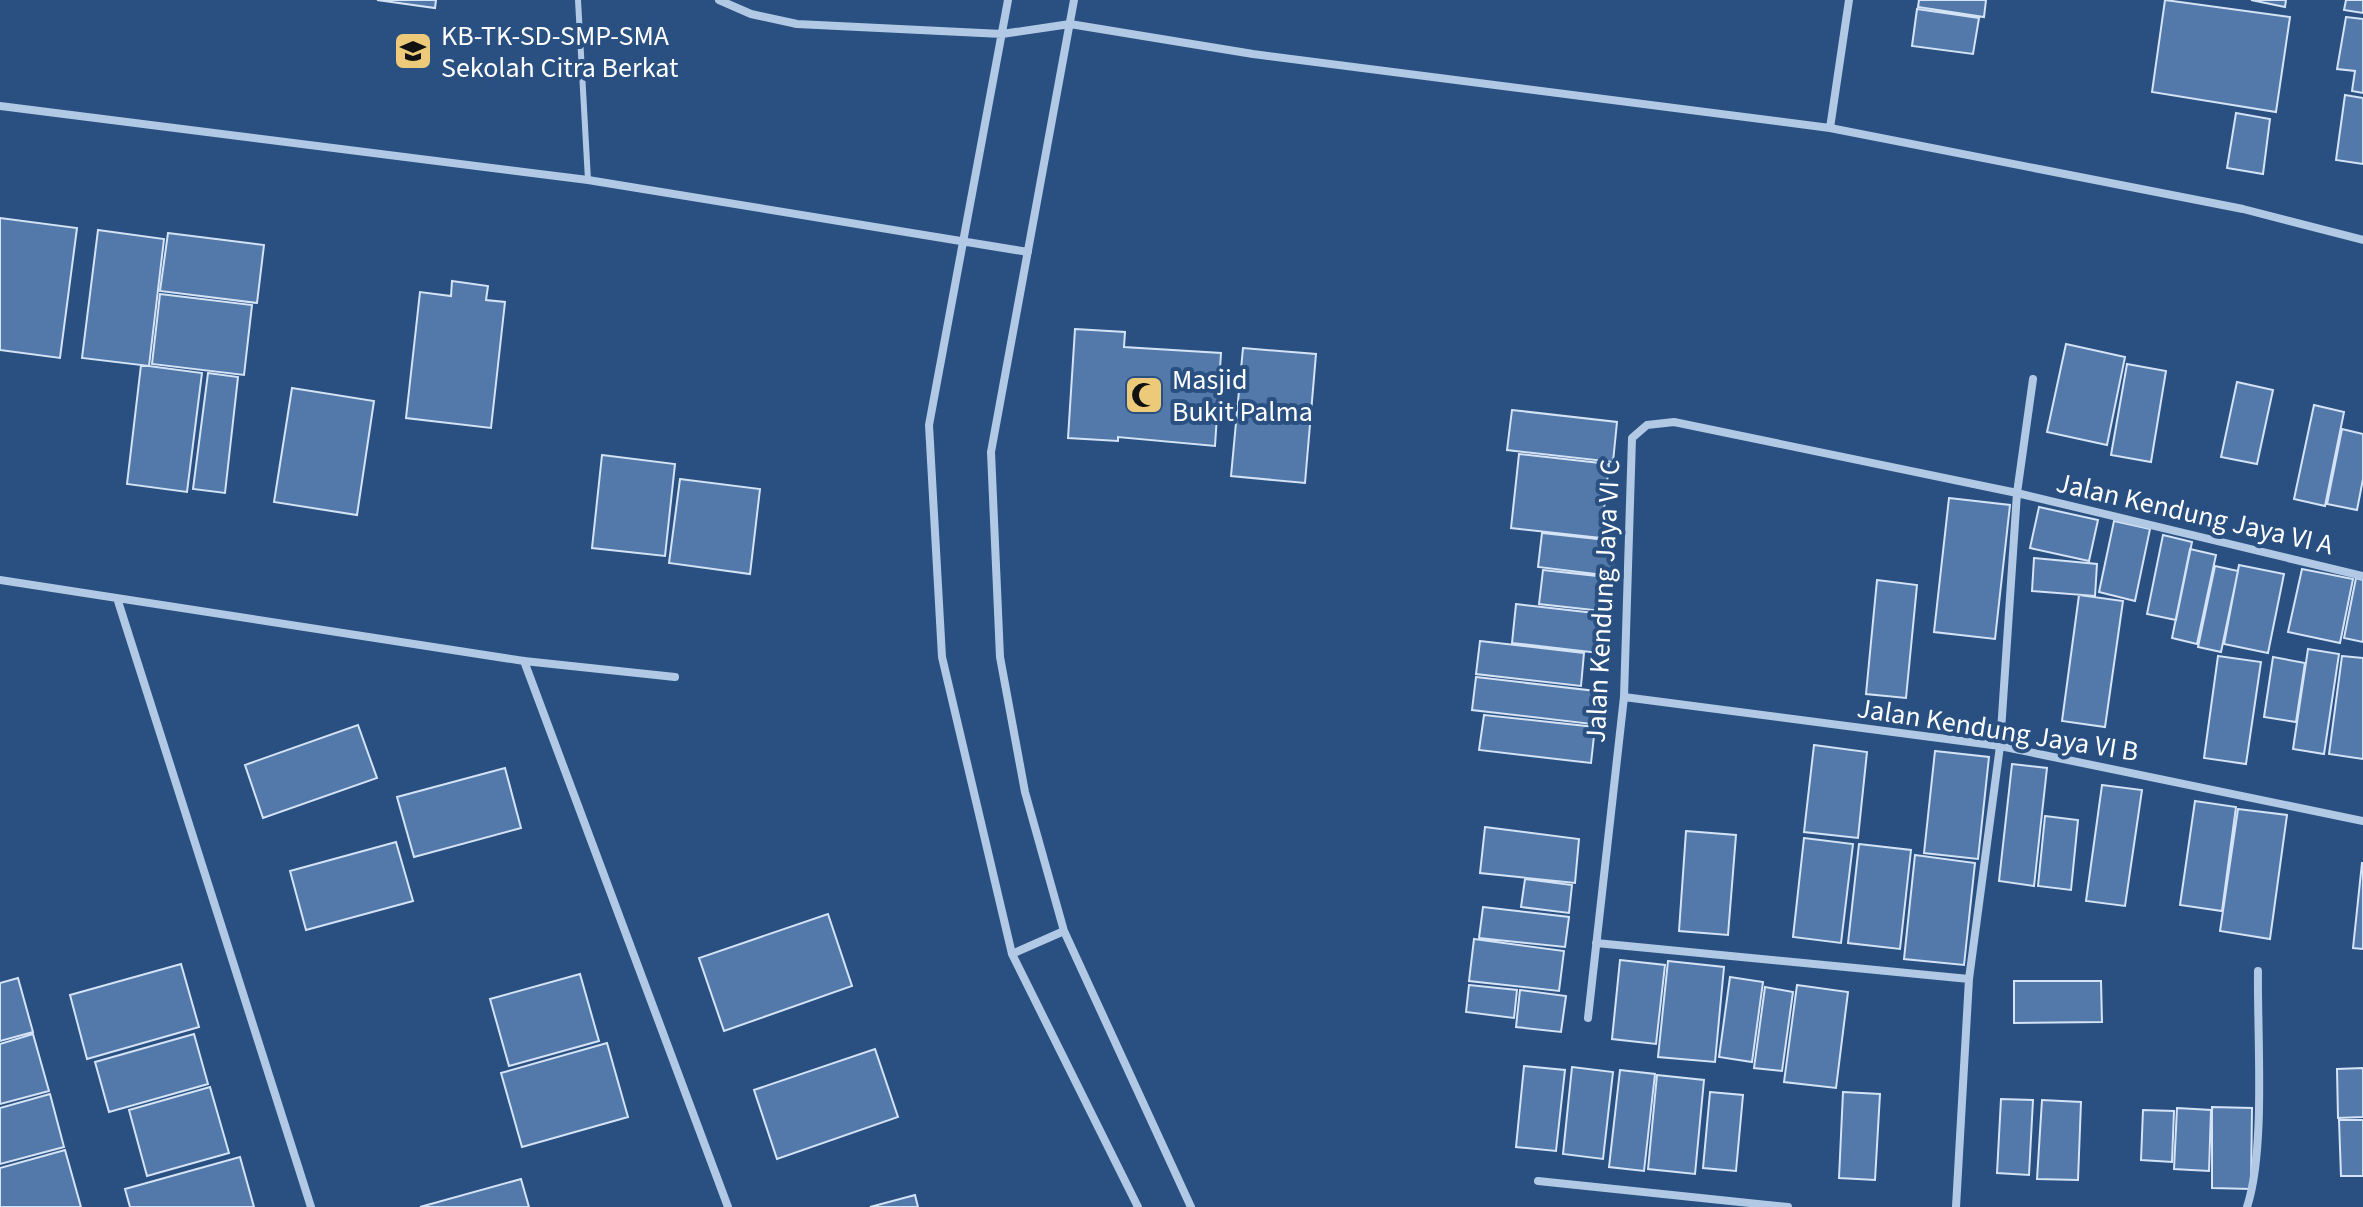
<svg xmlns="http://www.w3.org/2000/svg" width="2363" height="1207" font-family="'Source Sans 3',sans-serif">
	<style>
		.building { fill: #5279a9; stroke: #d4e3f5; stroke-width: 2 }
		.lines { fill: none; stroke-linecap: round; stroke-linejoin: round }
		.service { stroke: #b1c9e5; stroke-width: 6 }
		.minor { stroke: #b1c9e5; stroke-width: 8 }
		.labels { text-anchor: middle; stroke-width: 8; stroke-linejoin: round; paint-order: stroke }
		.poi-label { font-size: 28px; fill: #fff; stroke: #295081; text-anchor: start }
		.street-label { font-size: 28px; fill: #fff; stroke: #295081 }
	</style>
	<rect width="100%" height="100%" fill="#295081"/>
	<path class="building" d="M 377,0 L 436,0 L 435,8 Z
		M 1919,0 L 1986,0 L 1984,17 L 1918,7 Z
		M 2165,0 L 2290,17 L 2276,112 L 2152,92 Z
		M 2251,0 L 2286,0 L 2285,7 Z
		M 2346,0 L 2363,0 L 2363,13 L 2344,10 Z
		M 1917,9 L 1979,18 L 1973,54 L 1912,46 Z
		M 2346,17 L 2363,19 L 2363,93 L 2352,91 L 2355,71 L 2337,69 Z
		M 2345,95 L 2363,98 L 2363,164 L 2336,160 Z
		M 2236,113 L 2270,119 L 2263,174 L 2227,168 Z
		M 0,218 L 77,228 L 60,358 L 0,350 Z
		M 98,230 L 164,239 L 149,366 L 82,358 Z
		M 168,233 L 264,245 L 257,303 L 160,291 Z
		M 452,281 L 488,286 L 486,300 L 505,302 L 491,428 L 406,418 L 420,292 L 451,296 Z
		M 160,294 L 252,305 L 244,375 L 152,364 Z
		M 1075,329 L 1125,332 L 1124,347 L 1221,353 L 1215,446 L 1118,437 L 1118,441 L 1068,438 Z
		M 2066,344 L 2125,357 L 2107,445 L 2047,432 Z
		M 1243,348 L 1316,354 L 1305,483 L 1231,476 Z
		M 2127,364 L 2166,371 L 2151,462 L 2111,455 Z
		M 141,365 L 202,373 L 187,492 L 127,484 Z
		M 208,373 L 238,377 L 225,493 L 193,489 Z
		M 2237,382 L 2273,390 L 2257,464 L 2221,457 Z
		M 292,388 L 374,401 L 357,515 L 274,502 Z
		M 2314,405 L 2344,412 L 2325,506 L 2294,499 Z
		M 1512,410 L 1617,422 L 1613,462 L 1507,450 Z
		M 2342,429 L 2363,434 L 2363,479 L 2357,510 L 2327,504 Z
		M 1519,454 L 1609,464 L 1601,538 L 1511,528 Z
		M 602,455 L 675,464 L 665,556 L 592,548 Z
		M 680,479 L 760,489 L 750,574 L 669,563 Z
		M 1949,498 L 2010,505 L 1995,639 L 1934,632 Z
		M 2039,507 L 2098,520 L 2089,561 L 2030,548 Z
		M 2114,521 L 2150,529 L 2135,601 L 2099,592 Z
		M 1542,533 L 1616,541 L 1612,576 L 1538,567 Z
		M 2163,535 L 2192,542 L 2176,620 L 2147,614 Z
		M 2190,549 L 2216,555 L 2197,644 L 2172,638 Z
		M 2034,558 L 2097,564 L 2095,596 L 2032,591 Z
		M 2239,565 L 2284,574 L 2268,653 L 2224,644 Z
		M 2215,566 L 2238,571 L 2221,652 L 2198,647 Z
		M 2302,569 L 2353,579 L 2340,643 L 2288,632 Z
		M 1543,570 L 1615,578 L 1611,612 L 1539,604 Z
		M 2356,578 L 2363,580 L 2363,642 L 2344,638 Z
		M 1877,580 L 1917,585 L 1906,698 L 1866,694 Z
		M 2079,595 L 2123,601 L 2105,727 L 2062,721 Z
		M 1516,604 L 1603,614 L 1599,653 L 1512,643 Z
		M 1480,641 L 1584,653 L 1581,686 L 1476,674 Z
		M 2308,649 L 2339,654 L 2324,754 L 2293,749 Z
		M 2218,656 L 2261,662 L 2246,764 L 2204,758 Z
		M 2342,656 L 2363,658 L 2363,759 L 2329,754 Z
		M 2273,657 L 2305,663 L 2296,722 L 2264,717 Z
		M 1476,677 L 1604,692 L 1600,725 L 1472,710 Z
		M 1484,715 L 1595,727 L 1591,763 L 1479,750 Z
		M 358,725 L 377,778 L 263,818 L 245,765 Z
		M 1814,745 L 1867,752 L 1858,838 L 1804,832 Z
		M 1935,751 L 1989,757 L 1978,859 L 1924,853 Z
		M 2012,764 L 2047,768 L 2034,886 L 1999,881 Z
		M 505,768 L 521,828 L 414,857 L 397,797 Z
		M 2102,785 L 2142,790 L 2125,906 L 2086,901 Z
		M 2195,801 L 2236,807 L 2222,911 L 2180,905 Z
		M 2238,809 L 2287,815 L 2270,939 L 2220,931 Z
		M 2045,816 L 2078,820 L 2071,890 L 2038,886 Z
		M 1485,827 L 1579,839 L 1575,883 L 1480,873 Z
		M 1686,831 L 1736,835 L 1728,935 L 1679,931 Z
		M 1804,838 L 1853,844 L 1841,943 L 1793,937 Z
		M 396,842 L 413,901 L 306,930 L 290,871 Z
		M 1859,844 L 1911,850 L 1900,949 L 1848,943 Z
		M 1915,855 L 1975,863 L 1964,965 L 1904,959 Z
		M 2362,863 L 2363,863 L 2363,949 L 2353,948 Z
		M 1525,879 L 1572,885 L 1569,913 L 1521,907 Z
		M 1483,907 L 1569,917 L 1565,947 L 1479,938 Z
		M 828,914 L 852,986 L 724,1031 L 699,958 Z
		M 1474,939 L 1564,951 L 1559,991 L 1469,981 Z
		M 1620,960 L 1665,965 L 1656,1044 L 1612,1039 Z
		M 1668,961 L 1724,967 L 1715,1062 L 1658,1057 Z
		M 181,964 L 199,1027 L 87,1059 L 70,995 Z
		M 580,974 L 599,1041 L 509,1066 L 490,999 Z
		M 1730,977 L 1763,982 L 1752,1062 L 1719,1057 Z
		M 18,978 L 33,1032 L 0,1041 L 0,983 Z
		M 2014,981 L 2101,981 L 2102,1022 L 2014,1023 Z
		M 1469,985 L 1517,990 L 1514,1018 L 1466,1012 Z
		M 1797,985 L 1848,992 L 1836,1088 L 1784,1082 Z
		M 1765,987 L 1793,992 L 1782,1071 L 1754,1068 Z
		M 1520,990 L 1566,996 L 1561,1032 L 1516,1027 Z
		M 33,1034 L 49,1091 L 0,1104 L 0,1044 Z
		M 194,1034 L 208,1084 L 109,1112 L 95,1062 Z
		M 607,1043 L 628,1117 L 522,1147 L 501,1073 Z
		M 875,1049 L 898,1117 L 777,1159 L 754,1090 Z
		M 1524,1066 L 1565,1070 L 1556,1151 L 1516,1147 Z
		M 1572,1067 L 1613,1072 L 1603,1159 L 1563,1154 Z
		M 2363,1068 L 2363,1117 L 2338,1118 L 2337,1069 Z
		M 1620,1070 L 1655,1074 L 1644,1171 L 1609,1167 Z
		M 1657,1075 L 1704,1080 L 1695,1174 L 1648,1169 Z
		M 210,1087 L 229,1153 L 147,1176 L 129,1110 Z
		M 1710,1092 L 1743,1095 L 1736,1171 L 1703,1168 Z
		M 1843,1092 L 1880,1094 L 1875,1180 L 1839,1178 Z
		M 50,1094 L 64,1147 L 0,1164 L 0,1108 Z
		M 2001,1099 L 2033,1100 L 2029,1175 L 1997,1173 Z
		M 2042,1100 L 2081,1102 L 2078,1180 L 2037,1179 Z
		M 2212,1107 L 2252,1108 L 2251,1189 L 2212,1188 Z
		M 2177,1108 L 2211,1110 L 2209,1171 L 2174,1169 Z
		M 2143,1110 L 2174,1111 L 2172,1162 L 2141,1160 Z
		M 2339,1120 L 2363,1120 L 2363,1176 L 2341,1176 Z
		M 65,1150 L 81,1207 L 0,1207 L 0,1168 Z
		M 240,1157 L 254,1207 L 130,1207 L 125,1189 Z
		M 521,1179 L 529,1207 L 420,1207 Z
		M 915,1195 L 918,1207 L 870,1207 Z"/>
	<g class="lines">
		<path class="service" d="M 578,0 L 588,180"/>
		<path class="minor" d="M 719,0 L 751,14 L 797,24 L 1002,34 L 1070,24 L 1253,54 L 1830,128 L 2243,209 L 2363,240
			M 1008,0 L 929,425 L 942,657 L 1012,954 L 1138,1207
			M 1074,0 L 991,452 L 1000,657 L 1025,792 L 1064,931 L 1191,1207
			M 0,106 L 588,180 L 1028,252
			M 1830,128 L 1849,0
			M 0,580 L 524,661 L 675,677
			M 117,598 L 311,1207
			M 524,661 L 728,1207
			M 1624,697 L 2000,746 L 2363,821
			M 1596,943 L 1969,979
			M 1012,954 L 1064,931
			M 1588,1018 L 1624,697 L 1632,438 L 1647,425 L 1674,422 L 2017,493 L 2363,576
			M 1538,1181 L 1788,1207
			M 1956,1207 L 1969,979 L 2000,746 L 2017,493 L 2033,379
			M 2247,1207 C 2266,1149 2257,1035 2258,971"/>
	</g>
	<defs>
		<g id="school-square" transform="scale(2)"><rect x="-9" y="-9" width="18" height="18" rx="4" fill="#ecca79" stroke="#295081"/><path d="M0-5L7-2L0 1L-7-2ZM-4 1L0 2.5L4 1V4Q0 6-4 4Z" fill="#111"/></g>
		<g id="mosque-square" transform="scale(2)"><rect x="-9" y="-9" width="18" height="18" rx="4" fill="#ecca79" stroke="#295081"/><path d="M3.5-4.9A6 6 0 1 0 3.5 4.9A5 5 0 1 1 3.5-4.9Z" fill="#111"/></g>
	</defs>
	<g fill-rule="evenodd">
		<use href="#school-square" x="413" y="51"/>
		<use href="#mosque-square" x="1144" y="395"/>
	</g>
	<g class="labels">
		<g class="poi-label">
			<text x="441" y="45">KB-TK-SD-SMP-SMA<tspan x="441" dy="32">Sekolah Citra Berkat</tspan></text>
			<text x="1172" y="389">Masjid<tspan x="1172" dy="32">Bukit Palma</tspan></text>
		</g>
		<g class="street-label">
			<text transform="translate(2195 513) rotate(13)" y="10">Jalan Kendung Jaya VI A</text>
			<text transform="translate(1602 601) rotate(-87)" y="10">Jalan Kendung Jaya VI C</text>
			<text transform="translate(1998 729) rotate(9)" y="10">Jalan Kendung Jaya VI B</text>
		</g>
	</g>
</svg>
